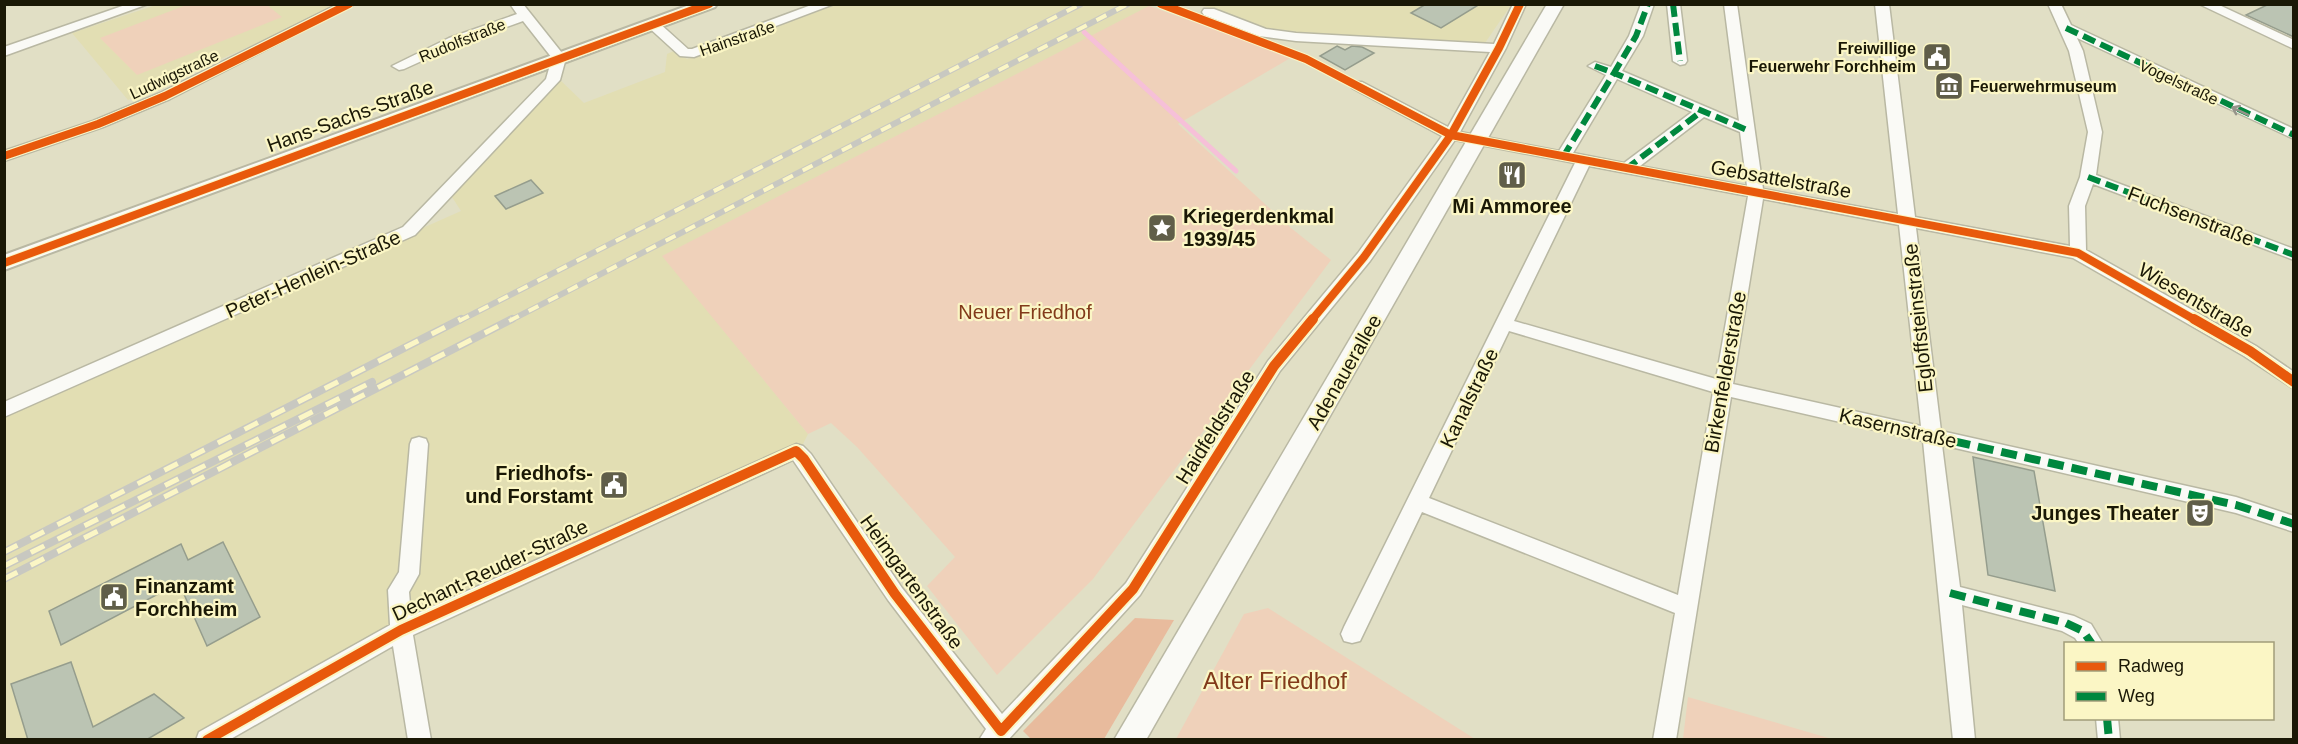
<svg xmlns="http://www.w3.org/2000/svg" width="2298" height="744" font-family="Helvetica,sans-serif">
<style>
.built{fill:#e2deb3}
.green{fill:#efd1ba}
.forest{fill:#e8bb9d}
.lines{fill:none;stroke-linecap:round;stroke-linejoin:round}
.stream{stroke:#f6c0d8;stroke-width:5}
.building{fill:#bbc4b3;stroke:#959d8d;stroke-width:1.5}
.minor-casing{stroke:#b9b8a3;stroke-width:3}
.tertiary-casing{stroke:#b9b8a3;stroke-width:4}
.secondary-casing{stroke:#b9b8a3;stroke-width:3}
.minor{fill:#fafaf6;fill-rule:evenodd}
.tertiary{fill:#fafaf6;fill-rule:evenodd}
.secondary{fill:#fafaf6;fill-rule:evenodd}
.rail-far1-casing{stroke:#c8c8c1;stroke-width:6}
.rail-casing{stroke:#c8c8c1;stroke-width:8}
.rail-far1{stroke:#fbf6c5;stroke-width:4;stroke-dasharray:11;stroke-linecap:butt}
.rail{stroke:#fbf6c5;stroke-width:5;stroke-dasharray:15;stroke-linecap:butt}
.quiet-far1{stroke:#00873e;stroke-width:6;stroke-dasharray:13 6;stroke-linecap:butt}
.quiet{stroke:#00873e;stroke-width:8;stroke-dasharray:16 8;stroke-linecap:butt}
.cycleway-far1-casing{stroke:#fbf6c5;stroke-width:10}
.cycleway-casing{stroke:#fbf6c5;stroke-width:14}
.cycleway-far1{stroke:#e8590c;stroke-width:8}
.cycleway{stroke:#e8590c;stroke-width:10}
.oneway{stroke:#95948a}
.labels{text-anchor:middle;stroke-width:4.5;stroke-linejoin:round;paint-order:stroke}
.far-street-label{font-size:16px;fill:#1a1806;stroke:#fbf6c5}
.far-poi-label{font-size:16px;font-weight:bold;fill:#1a1806;stroke:#fbf6c5;text-anchor:end}
.street-label{font-size:20px;fill:#1a1806;stroke:#fbf6c5}
.poi-label{font-size:20px;font-weight:bold;fill:#1a1806;stroke:#fbf6c5;text-anchor:start}
.park-label{font-size:20px;fill:#823a1a;stroke:#fbf6c5}
.near-park-label{font-size:24px;fill:#823a1a;stroke:#fbf6c5}
</style>
<rect width="100%" height="100%" fill="#e1dfc5"/>
<path class="built" d="M 156,5 L 335,5 L 264,40 L 128,100 L 72,33 Z
M 836,5 L 1152,5 L 663,256 L 808,434 L 797,456 L 404,638 L 221,739 L 5,739 L 4,414 L 461,211 L 452,197 L 558,78 L 584,103 L 665,72 L 667,54 L 676,50 L 687,59 Z
M 1201,5 L 1511,5 L 1485,43 L 1274,32 Z"/>
<path class="green" d="M 189,4 L 267,5 L 282,17 L 137,75 L 100,38 Z
M 1149,6 L 1292,57 L 1178,124 L 1291,228 L 1331,260 L 1093,579 L 997,675 L 927,586 L 955,557 L 857,447 L 831,423 L 808,434 L 662,256 Z
M 1268,608 L 1475,739 L 1176,739 L 1244,614 Z
M 1688,697 L 1832,739 L 1683,739 Z"/>
<path class="forest" d="M 1135,618 L 1174,620 L 1104,739 L 1031,739 L 1023,731 Z"/>
<g class="lines">
<path class="stream" d="M 1084,32 L 1236,171"/>
</g>
<path class="building" d="M 1426,4 L 1480,4 L 1441,28 L 1411,13 Z
M 2269,4 L 2294,4 L 2294,37 L 2246,15 Z
M 1337,46 L 1345,50 L 1352,46 L 1362,47 L 1374,53 L 1345,70 L 1320,56 Z
M 531,180 L 543,193 L 506,209 L 495,196 Z
M 1973,457 L 2034,471 L 2055,591 L 1988,575 Z
M 223,542 L 260,617 L 207,646 L 179,583 L 61,645 L 49,611 L 181,544 L 188,560 Z
M 71,662 L 93,727 L 154,694 L 184,718 L 146,740 L 28,740 L 11,684 Z"/>
<g class="lines">
<g class="minor-casing">
<path id="minor" d="M 128,4 L 148,4 L 4,56 L 4,47 Z
M 338,4 L 355,4 L 170,99 L 103,127 L 4,161 L 4,151 L 93,121 L 160,93 Z
M 510,4 L 523,4 L 566,58 L 560,80 L 415,235 L 4,417 L 4,402 L 403,227 L 546,79 L 552,58 L 523,21 L 459,44 L 404,69 L 399,70 L 392,66 L 449,38 L 517,14 Z
M 814,4 L 834,4 L 694,57 L 680,56 L 646,25 L 648,22 L 658,22 L 688,49 L 692,49 Z
M 1513,4 L 1526,4 L 1506,48 L 1460,132 L 1559,151 L 1606,75 L 1588,66 L 1595,62 L 1611,67 L 1629,36 L 1641,4 L 1654,4 L 1643,36 L 1622,71 L 1739,121 L 1724,4 L 1737,4 L 1763,189 L 1898,214 L 1875,4 L 1889,4 L 1915,217 L 2070,246 L 2069,206 L 2080,177 L 2088,132 L 2069,51 L 2048,4 L 2061,4 L 2071,25 L 2294,129 L 2294,139 L 2077,38 L 2083,51 L 2102,132 L 2096,175 L 2294,249 L 2294,260 L 2093,184 L 2085,206 L 2086,250 L 2256,346 L 2294,372 L 2294,389 L 2244,356 L 2073,258 L 1916,228 L 1941,431 L 2236,497 L 2294,516 L 2294,532 L 2236,513 L 1942,445 L 1960,587 L 2074,616 L 2091,624 L 2103,644 L 2079,644 L 2075,638 L 2062,631 L 1962,605 L 1975,740 L 1953,740 L 1923,441 L 1731,397 L 1676,740 L 1653,740 L 1675,613 L 1422,512 L 1360,641 L 1352,643 L 1344,641 L 1341,634 L 1344,627 L 1575,163 L 1455,140 L 1370,261 L 1280,371 L 1140,595 L 1008,740 L 979,740 L 986,729 L 888,600 L 793,460 L 413,635 L 431,740 L 408,740 L 393,646 L 229,740 L 196,740 L 199,732 L 390,625 L 388,590 L 399,572 L 410,444 L 412,439 L 419,437 L 426,439 L 428,444 L 419,574 L 409,592 L 411,616 L 796,444 L 803,446 L 811,454 L 902,588 L 1002,714 L 1126,583 L 1268,361 L 1358,253 L 1442,136 L 1352,88 L 1350,85 L 1352,82 L 1362,82 L 1448,127 L 1490,52 L 1296,41 L 1259,36 L 1204,15 L 1202,12 L 1204,9 L 1214,9 L 1266,29 L 1296,33 L 1494,44 ZM 1617,79 L 1692,112 L 1624,163 L 1573,153 ZM 1704,117 L 1740,132 L 1747,186 L 1640,166 ZM 1589,166 L 1748,196 L 1716,379 L 1514,321 ZM 1763,199 L 1899,225 L 1921,426 L 1733,384 ZM 1509,331 L 1713,392 L 1678,595 L 1429,498 Z
M 1667,4 L 1680,4 L 1687,61 L 1685,64 L 1680,65 L 1673,61 Z
M 2199,4 L 2217,4 L 2294,40 L 2294,49 Z
M 2096,718 L 2118,718 L 2120,740 L 2098,740 Z"/>
</g>
<g class="tertiary-casing">
<path id="tertiary" d="M 692,4 L 717,4 L 715,7 L 4,270 L 4,255 Z"/>
</g>
<g class="secondary-casing">
<path id="secondary" d="M 1547,4 L 1564,4 L 1146,740 L 1114,740 Z"/>
</g>
<use href="#minor" class="minor"/>
<use href="#tertiary" class="tertiary"/>
<use href="#secondary" class="secondary"/>
<g class="rail-far1-casing">
<path id="rail-far1" d="M 459,321 L 1081,4
M 509,321 L 1128,4"/>
</g>
<g class="rail-casing">
<path id="rail" d="M 4,552 L 461,319
M 4,566 L 372,382
M 4,579 L 512,319"/>
</g>
<use href="#rail-far1" class="rail-far1"/>
<use href="#rail" class="rail"/>
<path class="quiet-far1" d="M 1673,4 L 1680,61
M 2066,28 L 2294,135
M 1595,66 L 1614,73 L 1636,36 L 1648,4
M 1563,157 L 1614,73 L 1747,130
M 1626,169 L 1702,111
M 2088,177 L 2294,255"/>
<path class="quiet" d="M 1931,436 L 2236,505 L 2294,524
M 1950,593 L 2066,623 L 2083,631 L 2092,644
M 2107,718 L 2109,740"/>
<g class="cycleway-far1-casing">
<path id="cycleway-far1" d="M 1161,4 L 1306,59 L 1451,135 L 2078,253 L 2197,321
M 4,156 L 98,124 L 165,96 L 349,4
M 4,263 L 709,4
M 1311,321 L 1364,257 L 1451,135 L 1499,48 L 1520,4"/>
</g>
<g class="cycleway-casing">
<path id="cycleway" d="M 2194,319 L 2250,351 L 2294,382
M 207,740 L 401,630 L 796,451 L 804,459 L 895,594 L 1001,731 L 1133,589 L 1274,366 L 1313,319"/>
</g>
<use href="#cycleway-far1" class="cycleway-far1"/>
<use href="#cycleway" class="cycleway"/>
</g>
<defs><path id="oneway-shaft" d="M-6 0H5M1.5-3L5.5 0L1.5 3" fill="none" stroke-width="1.6" stroke-linecap="round" stroke-linejoin="round" transform="scale(1.5)"/></defs>
<use class="oneway" href="#oneway-shaft" transform="translate(2240 111) rotate(-155)"/>
<defs>
<g id="civic-square" transform="scale(1.5)"><rect x="-9" y="-9" width="18" height="18" rx="4" fill="#605e49" stroke="#fbf6c5"/><path d="M-.6-6.5H3V-4.5H.6V-3L4-1V1h2V6H-6V1h2V-1L-.6-3ZM-1.2 2.5V6h2.4V2.5Z" fill="#fff"/></g>
<g id="museum-square" transform="scale(1.5)"><rect x="-9" y="-9" width="18" height="18" rx="4" fill="#605e49" stroke="#fbf6c5"/><path d="M0-6L6-3V-2H-6V-3ZM-5-1h2V3h-2ZM-1-1h2V3h-2ZM3-1h2V3H3ZM-6 4H6V6H-6Z" fill="#fff"/></g>
<g id="restaurant-square" transform="scale(1.5)"><rect x="-9" y="-9" width="18" height="18" rx="4" fill="#605e49" stroke="#fbf6c5"/><path d="M-5-6h1v4h1v-4h1v4h1v-4h1v5L-1.5 .5V6h-2V.5L-5-1ZM5-6V6H3V1.5H1.5Q1.5-4 5-6Z" fill="#fff"/></g>
<g id="sight-square" transform="scale(1.5)"><rect x="-9" y="-9" width="18" height="18" rx="4" fill="#605e49" stroke="#fbf6c5"/><path d="M0-6L1.8-2.2L6-1.7L2.9 1.2L3.7 5.4L0 3.3L-3.7 5.4L-2.9 1.2L-6-1.7L-1.8-2.2Z" fill="#fff"/></g>
<g id="theatre-square" transform="scale(1.5)"><rect x="-9" y="-9" width="18" height="18" rx="4" fill="#605e49" stroke="#fbf6c5"/><path d="M-5-5.5Q0-4 5-5.5V0Q5 5 0 6Q-5 5-5 0ZM-3.3-2.5H-1v1.5H-3.3ZM1-2.5H3.3v1.5H1ZM-2.8 1Q0 5.5 2.8 1Z" fill="#fff"/></g>
</defs>
<g fill-rule="evenodd">
<use href="#civic-square" x="1937" y="57"/>
<use href="#museum-square" x="1949" y="86"/>
<use href="#restaurant-square" x="1512" y="175"/>
<use href="#sight-square" x="1162" y="228"/>
<use href="#civic-square" x="614" y="485"/>
<use href="#theatre-square" x="2200" y="513"/>
<use href="#civic-square" x="114" y="597"/>
</g>
<g class="labels">
<g class="far-street-label">
<text transform="translate(737 38) rotate(-19)" y="6">Hainstraße</text>
<text transform="translate(462 40) rotate(-22)" y="6">Rudolfstraße</text>
<text transform="translate(174 74) rotate(-25)" y="6">Ludwigstraße</text>
<text transform="translate(2179 82) rotate(25)" y="6">Vogelstraße</text>
</g>
<g class="far-poi-label">
<text x="1916" y="54">Freiwillige<tspan x="1916" dy="18">Feuerwehr Forchheim</tspan></text>
<text x="1970" y="92" text-anchor="start">Feuerwehrmuseum</text>
</g>
<g class="street-label">
<text transform="translate(350 116) rotate(-20)" y="7">Hans-Sachs-Straße</text>
<text transform="translate(1781 179) rotate(10)" y="7">Gebsattelstraße</text>
<text transform="translate(2191 216) rotate(21)" y="7">Fuchsenstraße</text>
<text transform="translate(313 274) rotate(-24)" y="7">Peter-Henlein-Straße</text>
<text transform="translate(2196 300) rotate(30)" y="7">Wiesentstraße</text>
<text transform="translate(1918 318) rotate(-96)" y="7">Egloffsteinstraße</text>
<text transform="translate(1344 372) rotate(-60)" y="7">Adenauerallee</text>
<text transform="translate(1725 372) rotate(-80)" y="7">Birkenfelderstraße</text>
<text transform="translate(1469 398) rotate(-64)" y="7">Kanalstraße</text>
<text transform="translate(1215 427) rotate(-58)" y="7">Haidfeldstraße</text>
<text transform="translate(1898 428) rotate(13)" y="7">Kasernstraße</text>
<text transform="translate(490 570) rotate(-25)" y="7">Dechant-Reuder-Straße</text>
<text transform="translate(912 582) rotate(54)" y="7">Heimgartenstraße</text>
</g>
<g class="poi-label">
<text x="1512" y="213" text-anchor="middle">Mi Ammoree</text>
<text x="1183" y="223">Kriegerdenkmal<tspan x="1183" dy="23">1939/45</tspan></text>
<text x="593" y="480" text-anchor="end">Friedhofs-<tspan x="593" dy="23">und Forstamt</tspan></text>
<text x="2179" y="520" text-anchor="end">Junges Theater</text>
<text x="135" y="593">Finanzamt<tspan x="135" dy="23">Forchheim</tspan></text>
</g>
<g class="park-label">
<text x="1025" y="319">Neuer Friedhof</text>
</g>
<g class="near-park-label">
<text x="1275" y="689">Alter Friedhof</text>
</g>
</g>
<rect width="2298" height="744" fill="none" stroke="#1a1806" stroke-width="12"/>
<rect x="2064" y="642" width="210" height="78" fill="#fbf6c5" stroke="#a19d79" stroke-width="1.5"/>
<rect x="2076" y="662" width="30" height="9" fill="#e8590c" stroke="#a19d79" stroke-width="1.5"/>
<text x="2118" y="672" font-size="18" fill="#1a1806">Radweg</text>
<rect x="2076" y="692" width="30" height="9" fill="#00873e" stroke="#a19d79" stroke-width="1.5"/>
<text x="2118" y="702" font-size="18" fill="#1a1806">Weg</text>
</svg>
